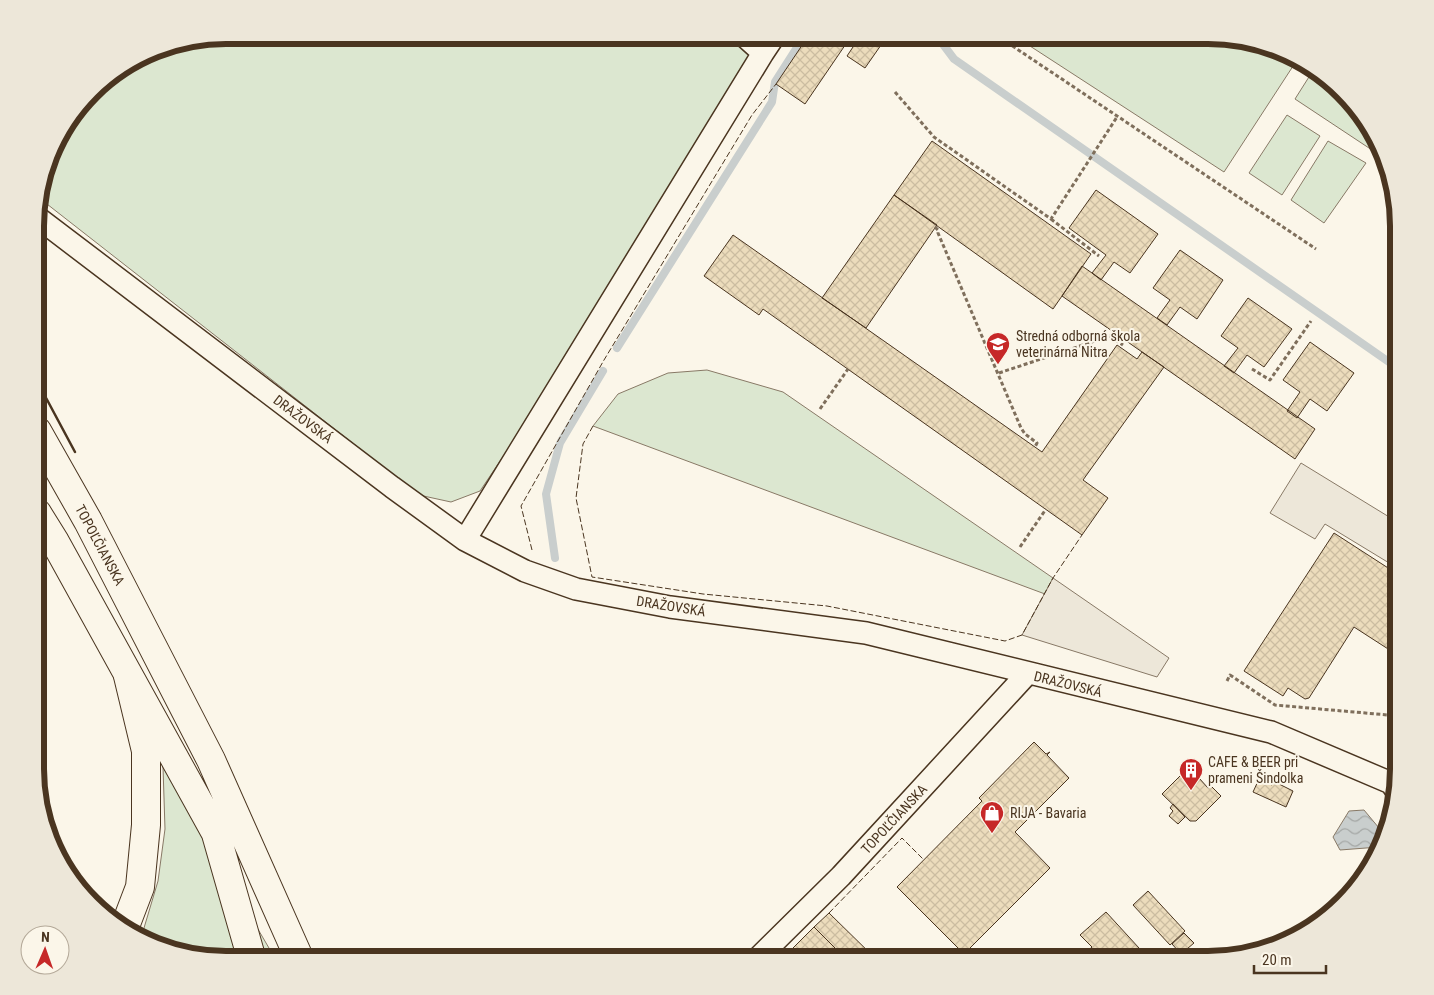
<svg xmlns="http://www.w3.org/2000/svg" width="1434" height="995" font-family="'Roboto Condensed',sans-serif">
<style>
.grass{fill:#dce7d0;stroke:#887966}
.parking{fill:#ede7d9;stroke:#887966}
.water{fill:url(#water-waves);stroke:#887966}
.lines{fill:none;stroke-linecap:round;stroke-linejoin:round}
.stream{stroke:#c9cecd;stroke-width:8}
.building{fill:url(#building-cross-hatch);stroke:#4a3520}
.street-casing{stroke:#4a3520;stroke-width:24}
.primary-casing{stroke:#4a3520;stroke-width:30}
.highway-casing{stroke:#4a3520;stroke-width:30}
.path{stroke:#7f6f5c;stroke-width:3;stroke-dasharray:4 2.5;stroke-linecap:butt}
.street{stroke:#fbf6e9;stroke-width:21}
.primary{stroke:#fbf6e9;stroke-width:28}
.highway{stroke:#fbf6e9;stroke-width:28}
.fence{stroke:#4a3520;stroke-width:1;stroke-dasharray:6 2.5;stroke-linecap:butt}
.wall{stroke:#4a3520;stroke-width:2.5}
.labels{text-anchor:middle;stroke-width:4;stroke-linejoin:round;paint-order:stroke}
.poi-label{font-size:14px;fill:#4a3520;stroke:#fbf6e9;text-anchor:start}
.street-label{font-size:14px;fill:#4a3520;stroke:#fbf6e9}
.rim{fill:none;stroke:#4a3520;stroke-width:6}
</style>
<defs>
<pattern id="water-waves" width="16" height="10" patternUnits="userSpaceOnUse" patternTransform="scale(1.25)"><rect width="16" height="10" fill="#c9cecd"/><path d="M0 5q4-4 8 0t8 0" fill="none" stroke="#a5a8a6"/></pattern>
<pattern id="building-cross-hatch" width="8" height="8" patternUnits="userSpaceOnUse" patternTransform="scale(1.25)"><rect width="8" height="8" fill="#ecdcbc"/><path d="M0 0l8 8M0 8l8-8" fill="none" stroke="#ccbda1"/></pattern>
</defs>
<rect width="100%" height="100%" fill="#fbf6e9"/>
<path class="grass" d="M 225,35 L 786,35 L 480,491 L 451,502 L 419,495 L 38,197 L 55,141 L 100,82 L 153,49 Z
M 1013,35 L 1221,35 L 1270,45 L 1297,60 L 1224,172 Z
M 1314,69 L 1324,74 L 1379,141 L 1380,145 L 1375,152 L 1295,99 Z
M 1287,115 L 1320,136 L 1282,195 L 1249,173 Z
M 1328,141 L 1366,163 L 1324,223 L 1291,200 Z
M 707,370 L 783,392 L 1053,578 L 1045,594 L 593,426 L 618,394 L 668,373 Z
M 163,767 L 276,960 C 226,960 186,962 141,938 L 158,881 L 165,829 Z"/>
<path class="parking" d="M 1301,463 L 1399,523 L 1399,569 L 1325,524 L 1315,539 L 1270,513 Z
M 1053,578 L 1169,658 L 1157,677 L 1022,635 Z"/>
<path class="water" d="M 1364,810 L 1384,834 L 1379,847 L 1340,850 L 1333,837 L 1349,811 Z"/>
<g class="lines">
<path class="stream" d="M 936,35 L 954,59 L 1399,369
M 617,348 L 772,102 L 775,82 L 805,35
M 555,558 L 546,494 L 560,443 L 603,371"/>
</g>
<path class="building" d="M 809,35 L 852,35 L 805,104 L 776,84 Z
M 861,35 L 888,35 L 865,68 L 847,56 Z
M 932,141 L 1091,254 L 1053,309 L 894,195 Z
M 1096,190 L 1158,234 L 1130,273 L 1114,262 L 1101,280 L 1092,273 L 1106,255 L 1069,228 Z
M 894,195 L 937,225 L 866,328 L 822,298 Z
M 733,235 L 1042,452 L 1117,345 L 1137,359 L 1142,352 L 1164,367 L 1083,480 L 1108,498 L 1082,535 L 763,309 L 759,315 L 704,276 Z
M 1180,250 L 1223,280 L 1197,319 L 1180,307 L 1167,325 L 1157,318 L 1170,300 L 1153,288 Z
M 1082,266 L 1315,429 L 1295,459 L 1062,296 Z
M 1248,298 L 1292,329 L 1264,367 L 1247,355 L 1234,373 L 1224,366 L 1238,348 L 1221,336 Z
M 1310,342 L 1354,373 L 1327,411 L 1310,399 L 1297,418 L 1287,411 L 1300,392 L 1283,380 Z
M 1334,533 L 1399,575 L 1399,656 L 1354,627 L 1309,698 L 1305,699 L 1288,688 L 1283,696 L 1244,671 Z
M 1034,742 L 1046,754 L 1050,752 L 1047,755 L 1069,778 L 1015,832 L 1050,868 L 964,954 L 897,887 L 982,801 L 979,798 Z
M 1190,766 L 1201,777 L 1199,778 L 1208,788 L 1210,785 L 1221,796 L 1196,821 L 1190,821 L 1162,794 Z
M 1259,779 L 1272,785 L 1273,781 L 1293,791 L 1286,807 L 1253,792 Z
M 1173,804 L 1185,817 L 1178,824 L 1169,816 L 1173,811 L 1170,808 Z
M 1148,891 L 1185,931 L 1170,945 L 1133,905 Z
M 1106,912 L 1150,960 L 1084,960 L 1081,957 L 1092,947 L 1080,935 Z
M 829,913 L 877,960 L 847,960 L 814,927 Z
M 814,927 L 847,960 L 781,960 Z
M 1184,933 L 1194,943 L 1181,954 L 1172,944 Z"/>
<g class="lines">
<g class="street-casing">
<path id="street" d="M 763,53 L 775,35
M 37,217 L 392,487 L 465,540 L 525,571 L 576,589 L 670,607 L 866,633 L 1271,732 L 1391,783 L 1397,792
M 465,540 L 763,53 L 743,35
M 756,960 L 841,876 L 1027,674"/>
</g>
<g class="primary-casing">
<path id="primary" d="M 37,431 L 88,521 L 211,760 L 300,960
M 37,513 L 55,542 L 218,837
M 212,820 L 252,960"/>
</g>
<g class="highway-casing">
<path id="highway" d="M 124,929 L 140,887 L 146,825 L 146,751 L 128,676"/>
</g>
<path class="path" d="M 996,35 L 1316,249
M 895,92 L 934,137 L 1051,219 L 1117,117
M 1051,219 L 1099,256
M 935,227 L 938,230 L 938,233 L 1021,428 L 1025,434 L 1037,443 L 1035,447
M 1252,369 L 1270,380 L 1311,321
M 999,373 L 1110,336 L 1123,345
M 820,409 L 848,369
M 1020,547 L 1046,509
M 1227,681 L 1230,675 L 1275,705 L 1399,716"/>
<use href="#street" class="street"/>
<use href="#primary" class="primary"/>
<use href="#highway" class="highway"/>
<path class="fence" d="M 593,426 L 583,444 L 576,498 L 592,577 L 703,594 L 827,606 L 1005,641 L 1022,635 L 1053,578 L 1082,535
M 532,550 L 521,506 L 604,360 L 752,115 L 776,84
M 829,913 L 902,838 L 924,860"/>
<path class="wall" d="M 37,381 L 75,452"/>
</g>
<defs>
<g id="school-pin" transform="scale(1.25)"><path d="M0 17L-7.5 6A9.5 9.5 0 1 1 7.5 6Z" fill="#c62828" stroke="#fbf6e9"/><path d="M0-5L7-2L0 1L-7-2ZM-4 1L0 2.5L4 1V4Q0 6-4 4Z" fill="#fff"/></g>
<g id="building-pin" transform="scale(1.25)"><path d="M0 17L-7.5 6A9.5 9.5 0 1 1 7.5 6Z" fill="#c62828" stroke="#fbf6e9"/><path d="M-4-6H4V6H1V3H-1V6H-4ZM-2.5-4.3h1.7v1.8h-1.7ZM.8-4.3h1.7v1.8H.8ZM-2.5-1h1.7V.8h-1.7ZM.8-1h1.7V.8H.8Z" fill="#fff"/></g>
<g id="shop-pin" transform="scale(1.25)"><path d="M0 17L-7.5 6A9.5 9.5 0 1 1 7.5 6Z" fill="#c62828" stroke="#fbf6e9"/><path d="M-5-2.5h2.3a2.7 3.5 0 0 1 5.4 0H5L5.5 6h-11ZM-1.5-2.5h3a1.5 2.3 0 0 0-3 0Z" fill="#fff"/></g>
</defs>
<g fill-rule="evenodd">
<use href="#school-pin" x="998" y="344"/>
<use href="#building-pin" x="1191" y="770"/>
<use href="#shop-pin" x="992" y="813"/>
</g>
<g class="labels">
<g class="poi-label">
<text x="1016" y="341">Stredná odborná škola<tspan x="1016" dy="16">veterinárna Nitra</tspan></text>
<text x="1208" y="767">CAFE &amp; BEER pri<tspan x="1208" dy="16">prameni Šindolka</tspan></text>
<text x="1010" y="818">RIJA - Bavaria</text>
</g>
<g class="street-label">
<text transform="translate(303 419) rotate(37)" y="5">DRAŽOVSKÁ</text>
<text transform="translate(100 545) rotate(62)" y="5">TOPOĽČIANSKA</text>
<text transform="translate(671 606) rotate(9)" y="5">DRAŽOVSKÁ</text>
<text transform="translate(1068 684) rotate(14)" y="5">DRAŽOVSKÁ</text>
<text transform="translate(894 819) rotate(-47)" y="5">TOPOĽČIANSKA</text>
</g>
</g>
<path d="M0 0H1434V995H0ZM226 44H1208A182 182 0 0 1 1390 226V769A182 182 0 0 1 1208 951H226A182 182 0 0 1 44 769V226A182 182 0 0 1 226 44Z" fill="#ede7d9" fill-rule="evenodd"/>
<path class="rim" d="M226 44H1208A182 182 0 0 1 1390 226V769A182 182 0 0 1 1208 951H226A182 182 0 0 1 44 769V226A182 182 0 0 1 226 44Z"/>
<g transform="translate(45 950) rotate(2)"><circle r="24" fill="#fbf6e9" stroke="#b4a999"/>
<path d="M0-4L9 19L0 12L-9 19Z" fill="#c62828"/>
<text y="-8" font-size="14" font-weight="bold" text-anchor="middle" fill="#4a3520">N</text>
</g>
<path d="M1254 965v8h72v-8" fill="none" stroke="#4a3520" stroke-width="2.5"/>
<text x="1262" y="965" font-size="15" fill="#4a3520" stroke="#fbf6e9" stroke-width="4" paint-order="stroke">20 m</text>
</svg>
